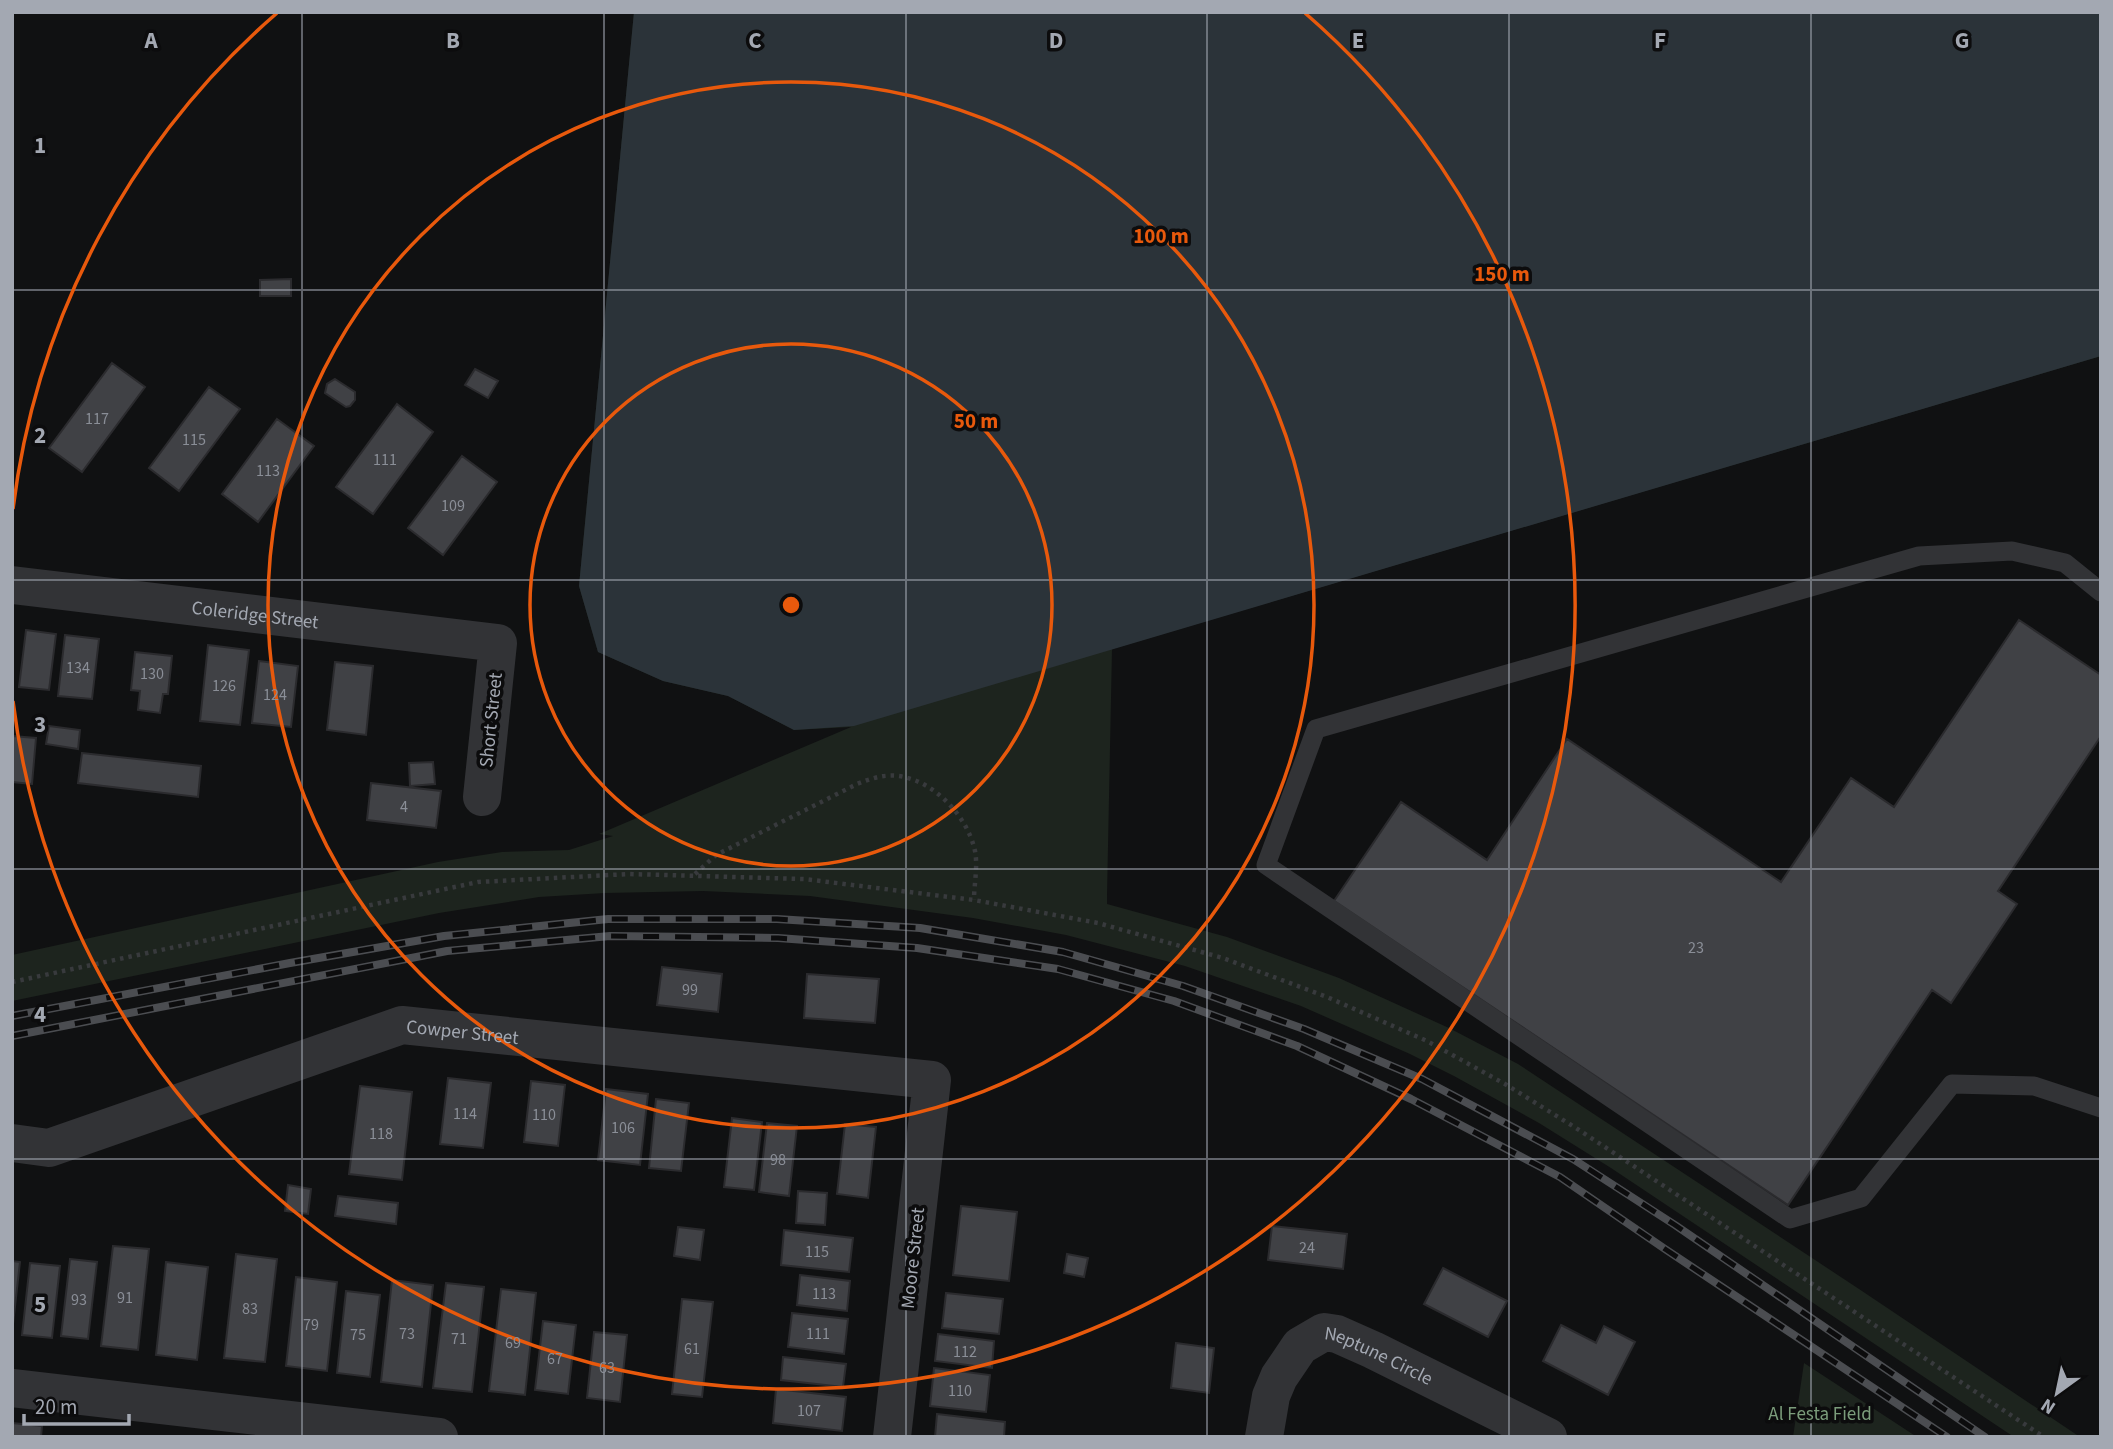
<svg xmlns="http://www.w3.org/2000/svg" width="2113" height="1449" font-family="'Source Sans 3',sans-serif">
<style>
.green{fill:#1d241e}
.water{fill:#2b3339}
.building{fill:#404145;stroke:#2b2b2e;stroke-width:2}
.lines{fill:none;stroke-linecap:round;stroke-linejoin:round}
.path{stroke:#383a3d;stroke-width:4.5;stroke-dasharray:3.5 5;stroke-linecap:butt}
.service{stroke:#323336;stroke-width:19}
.minor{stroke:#323336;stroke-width:38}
.rail-casing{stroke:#4b4d51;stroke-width:8}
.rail{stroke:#0c0c0d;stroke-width:5;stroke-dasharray:16;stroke-linecap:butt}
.grid{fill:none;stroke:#a3a8b2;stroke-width:2;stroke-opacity:0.55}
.ring{fill:none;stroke:#e8590c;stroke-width:3.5}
.labels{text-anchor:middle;stroke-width:7;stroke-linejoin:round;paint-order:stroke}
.number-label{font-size:16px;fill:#8a8e97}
.street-label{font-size:19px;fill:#a3a8b2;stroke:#0c0c0d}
.park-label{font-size:19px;fill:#7b9c7b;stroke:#0c0c0d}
.grid-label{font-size:23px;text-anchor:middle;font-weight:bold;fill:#a3a8b2;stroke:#0c0c0d;stroke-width:7;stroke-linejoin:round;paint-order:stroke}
.centre{fill:#e8590c;stroke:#0c0c0d;stroke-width:3.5}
.ring-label{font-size:21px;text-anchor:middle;font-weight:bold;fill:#e8590c;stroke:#0c0c0d;stroke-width:7;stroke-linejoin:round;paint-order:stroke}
</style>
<rect width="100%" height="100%" fill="#101112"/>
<path class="green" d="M 634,12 L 2101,12 L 2101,356 L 1112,649 L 1107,896 L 1107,904 L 1227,937 L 1339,978 L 1449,1028 L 1518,1064 L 1859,1289 L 2080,1437 L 2014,1437 L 1611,1168 L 1539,1123 L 1454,1076 L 1410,1054 L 1301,1006 L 1185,966 L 1066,935 L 973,918 L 810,896 L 703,891 L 605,893 L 539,897 L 439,913 L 12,1001 L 12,955 L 438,862 L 502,852 L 569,850 L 613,836 L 599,834 L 851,727 L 794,730 L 728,696 L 663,681 L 598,652 L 579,586 Z
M 1804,1363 L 1917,1437 L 1793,1437 Z"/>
<path class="water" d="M 634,12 L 2101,12 L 2101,356 L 854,726 L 794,730 L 728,696 L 663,681 L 598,652 L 579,586 Z"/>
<path class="building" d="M 291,279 L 291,296 L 260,296 L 260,280 Z
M 112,363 L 145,387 L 82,472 L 49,448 Z
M 475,369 L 498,381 L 488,398 L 465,385 Z
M 335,379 L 355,392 L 355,400 L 350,406 L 346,407 L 325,393 L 327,384 Z
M 209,387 L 240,409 L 179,491 L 149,468 Z
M 397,404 L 433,432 L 373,514 L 336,487 Z
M 277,419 L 314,446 L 258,522 L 222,494 Z
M 462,456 L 497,482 L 443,555 L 408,528 Z
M 2019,620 L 2101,675 L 2101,736 L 1998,891 L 2017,904 L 1951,1003 L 1932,990 L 1788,1205 L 1334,901 L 1401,802 L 1487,860 L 1567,739 L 1781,882 L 1851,778 L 1894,807 Z
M 26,630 L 56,634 L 49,690 L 19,687 Z
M 65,635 L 99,639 L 92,699 L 58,696 Z
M 208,645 L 249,650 L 240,725 L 200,721 Z
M 135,652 L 172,656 L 168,694 L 163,694 L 160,713 L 138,710 L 140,691 L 131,690 Z
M 259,661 L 298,666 L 291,727 L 252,723 Z
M 335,662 L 373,666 L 366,735 L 327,730 Z
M 49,726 L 80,730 L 78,749 L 46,744 Z
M 12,736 L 36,738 L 32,784 L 12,782 Z
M 82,753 L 201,766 L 198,797 L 78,783 Z
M 433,762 L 435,784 L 410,786 L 409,763 Z
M 371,783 L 441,791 L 436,828 L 367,820 Z
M 662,967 L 722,974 L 718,1012 L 657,1005 Z
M 807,974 L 879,979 L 875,1023 L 804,1018 Z
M 448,1078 L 491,1083 L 483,1148 L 440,1144 Z
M 531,1081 L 565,1085 L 558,1146 L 524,1142 Z
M 360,1086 L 412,1092 L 402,1180 L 349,1174 Z
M 606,1089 L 648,1094 L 640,1165 L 598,1160 Z
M 656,1099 L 689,1103 L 681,1171 L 649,1168 Z
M 732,1118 L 762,1122 L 754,1190 L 724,1187 Z
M 767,1123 L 797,1126 L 789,1196 L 759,1192 Z
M 845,1124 L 876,1127 L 868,1198 L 837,1194 Z
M 288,1185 L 311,1189 L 308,1214 L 285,1211 Z
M 798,1191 L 827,1193 L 825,1225 L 796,1223 Z
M 338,1196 L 398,1203 L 396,1224 L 335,1216 Z
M 961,1206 L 1017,1212 L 1009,1281 L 953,1275 Z
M 1272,1226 L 1347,1234 L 1343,1269 L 1268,1260 Z
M 678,1227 L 704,1230 L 700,1260 L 674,1256 Z
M 784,1230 L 853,1238 L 849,1272 L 781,1265 Z
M 113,1246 L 149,1249 L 138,1350 L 101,1346 Z
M 236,1254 L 277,1259 L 265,1362 L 224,1358 Z
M 1067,1254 L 1088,1258 L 1084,1277 L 1064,1273 Z
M 70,1259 L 97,1262 L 88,1339 L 61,1336 Z
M 12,1261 L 20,1262 L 12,1333 Z
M 166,1262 L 208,1267 L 197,1360 L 156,1355 Z
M 30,1263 L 60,1266 L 52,1338 L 22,1335 Z
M 1443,1268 L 1507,1301 L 1488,1337 L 1424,1304 Z
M 800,1275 L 850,1281 L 847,1311 L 797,1305 Z
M 296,1277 L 337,1282 L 327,1371 L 286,1366 Z
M 392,1280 L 433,1285 L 422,1387 L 381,1382 Z
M 446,1283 L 484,1287 L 472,1392 L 433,1388 Z
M 501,1289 L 536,1293 L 525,1395 L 489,1391 Z
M 346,1291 L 380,1295 L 370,1377 L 337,1373 Z
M 946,1293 L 1003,1299 L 999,1334 L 942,1328 Z
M 682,1299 L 713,1302 L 702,1397 L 672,1394 Z
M 792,1313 L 848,1319 L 844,1354 L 788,1347 Z
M 543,1321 L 576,1325 L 568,1394 L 535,1390 Z
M 1561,1325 L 1596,1343 L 1604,1326 L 1635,1342 L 1608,1395 L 1543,1361 Z
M 594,1332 L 627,1335 L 620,1402 L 587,1398 Z
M 938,1334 L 994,1341 L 992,1368 L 935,1361 Z
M 1176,1343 L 1214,1348 L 1209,1393 L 1171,1388 Z
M 783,1357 L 846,1364 L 843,1387 L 781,1380 Z
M 934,1368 L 990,1375 L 986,1412 L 930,1406 Z
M 776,1389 L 846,1397 L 842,1431 L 773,1423 Z
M 937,1414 L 1005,1422 L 1004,1437 L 935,1437 Z
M 12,1423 L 42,1426 L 41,1437 L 12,1437 Z"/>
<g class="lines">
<path class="path" d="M 695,874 L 716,855 L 857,784 C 872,778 887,773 904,777 C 937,784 968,818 975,851 C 978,866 974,885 974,900
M 12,982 L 478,882 L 629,874 L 804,879 L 974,900 L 1098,923 L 1223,958 L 1327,997 L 1427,1041 L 1505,1084 L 1576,1128 L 2044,1437"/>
<path class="service" d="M 2101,592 L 2065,563 L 2012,551 L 1919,556 L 1316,729 L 1266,865 L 1790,1219 L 1861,1198 L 1952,1084 L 2034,1086 L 2101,1108"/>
<g class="minor">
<path id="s1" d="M 12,585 L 498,643 L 482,797"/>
<path id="s2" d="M 12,1143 L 49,1148 L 402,1025 L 932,1080 L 892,1437"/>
<path d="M 12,1388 L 439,1437"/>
<path id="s3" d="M 1264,1437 L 1271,1396 L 1279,1377 L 1300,1346 L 1324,1332 L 1337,1334 L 1373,1350 L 1548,1437"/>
</g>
<g class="rail-casing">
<path id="rail" d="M 12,1016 L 290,963 L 444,936 L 608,919 L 777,919 L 920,928 L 1063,952 L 1183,986 L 1304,1029 L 1422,1079 L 1573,1159 L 1675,1225 L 1985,1437
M 12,1036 L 447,951 L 610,936 L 778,938 L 917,948 L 1058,969 L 1174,1001 L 1297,1046 L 1411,1099 L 1560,1177 L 1665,1249 L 1947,1437"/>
</g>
<use href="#rail" class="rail"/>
</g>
<path class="grid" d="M 302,12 L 302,1437M 604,12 L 604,1437M 906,12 L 906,1437M 1207,12 L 1207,1437M 1509,12 L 1509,1437M 1811,12 L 1811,1437M 12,290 L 2101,290M 12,580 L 2101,580M 12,869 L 2101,869M 12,1159 L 2101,1159"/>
<g class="ring">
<circle cx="791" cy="605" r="261"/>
<circle cx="791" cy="605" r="523"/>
<path d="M13 509A784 784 0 0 1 277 13M1305 13A784 784 0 1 1 13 701"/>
</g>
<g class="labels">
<g class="number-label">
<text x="97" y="424">117</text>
<text x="194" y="445">115</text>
<text x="385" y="465">111</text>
<text x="268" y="476">113</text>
<text x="453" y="511">109</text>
<text x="78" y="673">134</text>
<text x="152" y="679">130</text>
<text x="224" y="691">126</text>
<text x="275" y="700">124</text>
<text x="404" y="812">4</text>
<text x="1696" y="953">23</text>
<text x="690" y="995">99</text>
<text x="465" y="1119">114</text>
<text x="544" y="1120">110</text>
<text x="623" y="1133">106</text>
<text x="381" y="1139">118</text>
<text x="778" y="1165">98</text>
<text x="1307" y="1253">24</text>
<text x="817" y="1257">115</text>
<text x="824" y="1299">113</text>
<text x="125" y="1303">91</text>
<text x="79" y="1305">93</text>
<text x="250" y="1314">83</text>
<text x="311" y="1330">79</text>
<text x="407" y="1339">73</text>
<text x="818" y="1339">111</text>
<text x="358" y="1340">75</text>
<text x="459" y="1344">71</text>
<text x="513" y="1348">69</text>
<text x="692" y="1354">61</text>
<text x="965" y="1357">112</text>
<text x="555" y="1364">67</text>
<text x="607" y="1373">63</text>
<text x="960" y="1396">110</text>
<text x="809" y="1416">107</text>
</g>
<g class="street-label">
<text dy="7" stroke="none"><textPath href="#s1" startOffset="245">Coleridge Street</textPath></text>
<text transform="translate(490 720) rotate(-84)" y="7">Short Street</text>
<text dy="7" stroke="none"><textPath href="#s2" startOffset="472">Cowper Street</textPath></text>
<text transform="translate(912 1258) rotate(-84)" y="7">Moore Street</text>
<text dy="7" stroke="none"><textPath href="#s3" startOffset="187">Neptune Circle</textPath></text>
</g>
<g class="park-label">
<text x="1820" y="1420">Al Festa Field</text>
</g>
</g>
<g class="grid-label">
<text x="151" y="48">A</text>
<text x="453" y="48">B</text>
<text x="755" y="48">C</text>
<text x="1056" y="48">D</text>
<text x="1358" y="48">E</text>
<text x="1660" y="48">F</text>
<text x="1962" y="48">G</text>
<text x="40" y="153">1</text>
<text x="40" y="443">2</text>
<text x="40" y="732">3</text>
<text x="40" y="1022">4</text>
<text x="40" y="1312">5</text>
</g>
<circle cx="791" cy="605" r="10" class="centre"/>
<g class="ring-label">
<text x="1161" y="243">100 m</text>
<text x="1502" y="281">150 m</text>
<text x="976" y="428">50 m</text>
</g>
<rect width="2113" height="1449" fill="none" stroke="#a3a8b2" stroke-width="28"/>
<g transform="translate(2057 1393) rotate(213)" stroke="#0c0c0d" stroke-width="5" paint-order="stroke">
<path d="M0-5L12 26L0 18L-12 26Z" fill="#a3a8b2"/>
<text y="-10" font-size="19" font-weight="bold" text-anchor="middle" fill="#a3a8b2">N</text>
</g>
<path d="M24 1414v10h105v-10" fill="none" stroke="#a3a8b2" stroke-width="3.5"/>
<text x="35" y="1414" font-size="21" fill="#a3a8b2" stroke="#0c0c0d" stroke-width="5" paint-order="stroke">20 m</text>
</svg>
